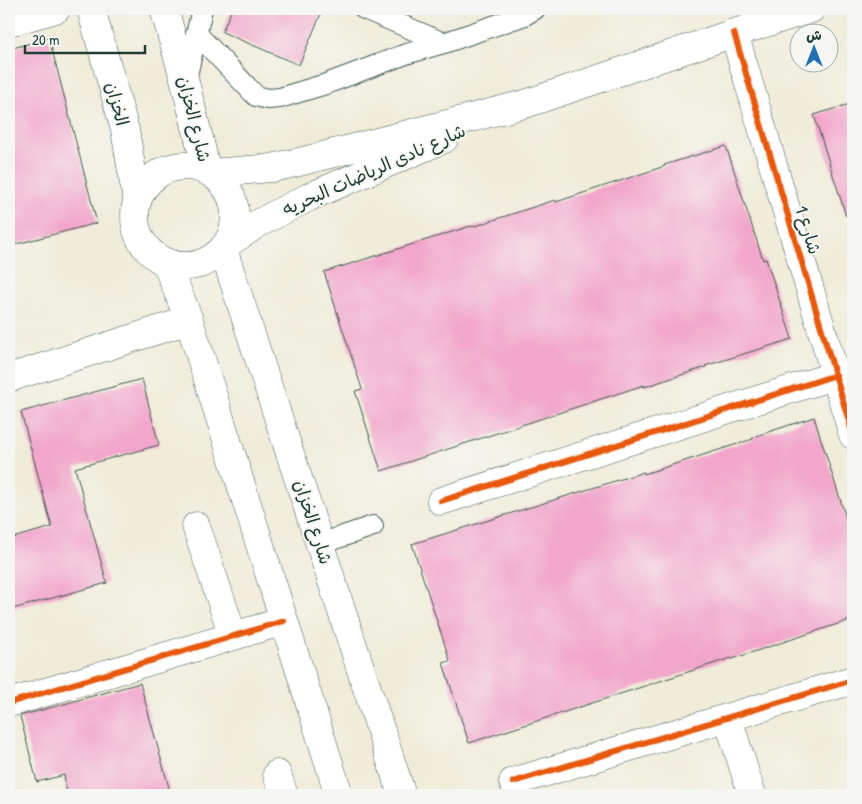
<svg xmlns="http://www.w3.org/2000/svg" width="862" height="804" font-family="'Patrick Hand','Playpen Sans Arabic',sans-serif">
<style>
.building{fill:#f2a6cb}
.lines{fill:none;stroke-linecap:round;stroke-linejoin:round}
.service-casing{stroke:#3e574d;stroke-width:22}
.minor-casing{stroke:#3e574d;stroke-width:29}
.secondary-casing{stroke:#3e574d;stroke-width:29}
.service{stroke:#fff;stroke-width:20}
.minor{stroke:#fff;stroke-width:28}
.secondary{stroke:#fff;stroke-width:28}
.cycleway-casing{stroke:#f6f6f2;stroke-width:9}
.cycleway{stroke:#e8590c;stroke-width:6}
.labels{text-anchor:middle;stroke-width:4;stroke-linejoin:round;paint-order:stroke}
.street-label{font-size:18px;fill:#1f3d34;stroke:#f6f6f2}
</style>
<rect width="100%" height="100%" fill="#f6f6f2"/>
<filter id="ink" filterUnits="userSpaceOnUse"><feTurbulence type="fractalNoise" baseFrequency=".02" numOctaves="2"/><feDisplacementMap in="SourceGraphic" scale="10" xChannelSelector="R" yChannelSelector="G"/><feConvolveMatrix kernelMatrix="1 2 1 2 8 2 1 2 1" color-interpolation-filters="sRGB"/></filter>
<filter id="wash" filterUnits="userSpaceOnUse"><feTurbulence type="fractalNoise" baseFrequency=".0096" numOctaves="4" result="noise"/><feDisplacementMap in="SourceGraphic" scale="20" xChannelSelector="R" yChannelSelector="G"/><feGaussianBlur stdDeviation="1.12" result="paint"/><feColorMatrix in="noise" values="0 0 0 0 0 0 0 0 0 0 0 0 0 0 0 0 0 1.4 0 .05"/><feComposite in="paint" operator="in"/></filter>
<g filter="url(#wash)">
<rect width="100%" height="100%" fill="#f0ecd9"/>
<g id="blocks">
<path class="building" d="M 232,9 L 323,9 L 299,65 L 222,32 Z
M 49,38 L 97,223 L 9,246 L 9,49 Z
M 853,103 L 853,215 L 846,216 L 814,115 Z
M 726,146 L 763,260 L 766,259 L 792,339 L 705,366 L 706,367 L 644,387 L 644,385 L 381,471 L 355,391 L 362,389 L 324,272 L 471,226 L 472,227 L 555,200 L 556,202 L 665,166 L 664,165 Z
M 142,379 L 159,445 L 75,468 L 107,583 L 9,610 L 9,539 L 52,527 L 21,412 Z
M 814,417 L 853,540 L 853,619 L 732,659 L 731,658 L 469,743 L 443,663 L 450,661 L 412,544 L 644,472 L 644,474 L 753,439 L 753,437 Z
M 140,683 L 171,795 L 67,795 L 64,775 L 37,782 L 20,716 Z"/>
</g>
</g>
<g filter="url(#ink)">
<use href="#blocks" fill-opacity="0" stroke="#3e574d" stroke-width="1"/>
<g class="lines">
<g class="service-casing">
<path id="service" d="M 364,9 L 444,43
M 196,33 L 256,96 L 268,99 L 280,98 L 296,93 L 326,84 L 406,54 L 444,43 L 525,15 L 535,9
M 186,80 L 202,9
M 320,544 L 373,526"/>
</g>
<g class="minor-casing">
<path id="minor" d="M 9,22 L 56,9
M 734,33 L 853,435
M 9,378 L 189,320
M 441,501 L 836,375
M 196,526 L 233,636
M 9,703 L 284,621
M 728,718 L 752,795
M 277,774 L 284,795
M 513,782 L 853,680"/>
</g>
<g class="secondary-casing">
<path id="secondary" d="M 91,9 L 125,130 L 137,201
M 164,9 L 185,82 L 207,171
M135 216a50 50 0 1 1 100 0a50 50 0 1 1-100 0Z
M 212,173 L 272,168 L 299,162 L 525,104 L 734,33 L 811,9
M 227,244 L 257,224 L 309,197 L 444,139
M 223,249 L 402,795
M 166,262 L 189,320 L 339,795"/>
</g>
<use href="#service" class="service"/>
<use href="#minor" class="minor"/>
<use href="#secondary" class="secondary"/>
<g class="cycleway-casing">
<path id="cycleway" d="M 734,33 L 853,435
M 441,501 L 836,375
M 9,703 L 284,621
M 513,782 L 853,680"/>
</g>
<use href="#cycleway" class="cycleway"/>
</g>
</g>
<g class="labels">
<g class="street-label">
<text transform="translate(117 104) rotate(75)" y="6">الخزان</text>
<text transform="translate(194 119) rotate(76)" y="6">شارع الخزان</text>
<text transform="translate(374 170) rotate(-24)" y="6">شارع نادى الرياضات البحريه</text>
<text transform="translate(808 230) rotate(73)" y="6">شارع 1</text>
<text transform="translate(313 522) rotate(72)" y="6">شارع الخزان</text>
</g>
</g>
<rect width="862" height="804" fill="none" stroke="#f6f6f2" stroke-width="30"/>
<g transform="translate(814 48)"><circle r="24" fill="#f6f6f2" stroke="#a0aca6"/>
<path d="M0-4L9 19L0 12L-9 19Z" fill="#1f6fb2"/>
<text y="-8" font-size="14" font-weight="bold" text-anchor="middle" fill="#1f3d34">ش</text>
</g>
<path d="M25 45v8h120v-8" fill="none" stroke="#1f3d34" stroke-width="2.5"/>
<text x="32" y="45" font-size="15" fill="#1f3d34" stroke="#f6f6f2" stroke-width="4" paint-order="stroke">20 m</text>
</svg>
